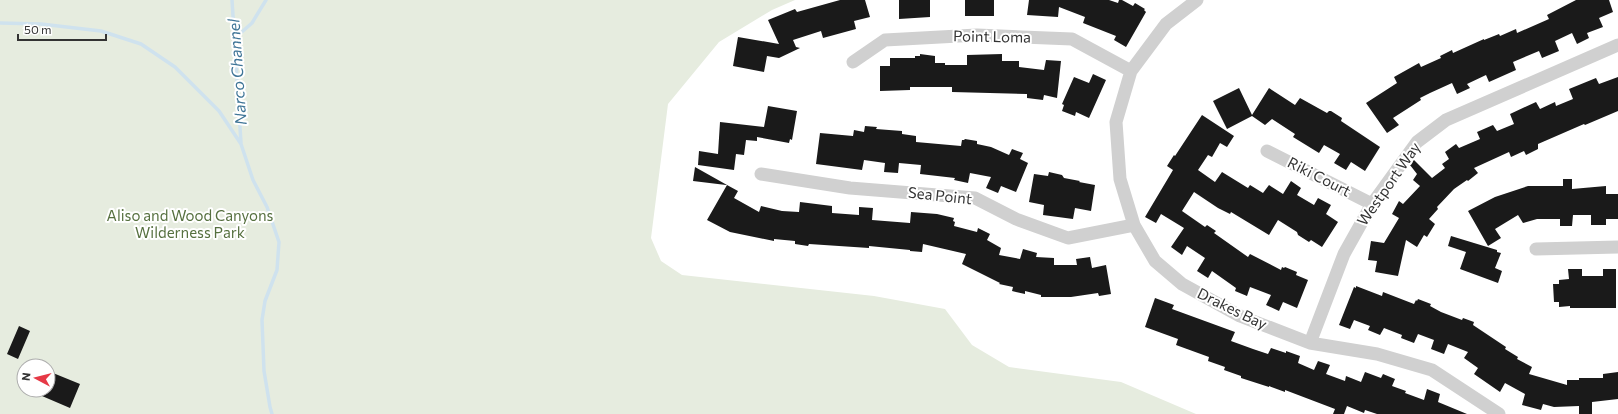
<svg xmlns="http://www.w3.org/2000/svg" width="1618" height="414" font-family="Commissioner,sans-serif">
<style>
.green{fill:#e6ecdf;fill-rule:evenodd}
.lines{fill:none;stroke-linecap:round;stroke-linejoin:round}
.stream{stroke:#cfe2ee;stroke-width:3.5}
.building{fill:#1a1a1a}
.minor{stroke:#d0d0d0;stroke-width:13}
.labels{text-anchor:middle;stroke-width:4;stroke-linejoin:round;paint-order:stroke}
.street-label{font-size:15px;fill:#333;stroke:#fff}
.park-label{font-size:15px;fill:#56703f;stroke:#fff}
.water-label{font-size:16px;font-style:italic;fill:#3f7597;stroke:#fff}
</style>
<rect width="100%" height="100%" fill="#fff"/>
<path class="green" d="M 0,0 L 795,0 L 772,10 L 719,42 L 668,104 L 651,238 L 661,261 L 682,275 L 874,296 L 945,309 L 972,345 L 1009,367 L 1121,382 L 1196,414 L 0,414 ZM 24,366 L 48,366 L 48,390 L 24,390 Z"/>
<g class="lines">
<path class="stream" d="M 232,0 L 241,143
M 0,23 L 41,24 L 101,31 L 141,44 L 175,67 L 219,111 L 241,144 L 253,180 L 267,207 L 279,242 L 277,270 L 265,301 L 262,320 L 264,371 L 270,407 L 272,414
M 235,38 L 252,23 L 266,0"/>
</g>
<path class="building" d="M 840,0 L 865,0 L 870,17 L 854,21 L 856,29 L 823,38 L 821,31 L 793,40 L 796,47 L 800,48 L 779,58 L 767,56 L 764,72 L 733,66 L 738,37 L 779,44 L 768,20 L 795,9 L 797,12 Z
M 899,0 L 930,0 L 930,17 L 899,19 Z
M 965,0 L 994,0 L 994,16 L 965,16 Z
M 1029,0 L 1109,0 L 1118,3 L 1119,0 L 1122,0 L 1133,6 L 1135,3 L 1145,9 L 1144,10 L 1146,12 L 1126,47 L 1114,40 L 1116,36 L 1083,23 L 1085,17 L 1059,7 L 1058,17 L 1027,15 Z
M 1576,0 L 1609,0 L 1613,12 L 1599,18 L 1603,27 L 1587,33 L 1589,38 L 1577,44 L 1572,33 L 1555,41 L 1559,51 L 1542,58 L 1539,51 L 1513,62 L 1516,70 L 1489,82 L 1486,75 L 1467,84 L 1470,88 L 1457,94 L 1452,83 L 1430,93 L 1420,98 L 1421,100 L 1393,118 L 1399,125 L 1387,133 L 1366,103 L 1397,83 L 1394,77 L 1419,63 L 1421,67 L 1441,58 L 1440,56 L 1452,50 L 1453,53 L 1484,39 L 1484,40 L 1499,34 L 1500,36 L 1516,29 L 1517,33 L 1549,19 L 1547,15 Z
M 920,54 L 935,56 L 935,63 L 945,63 L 945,65 L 967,65 L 967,55 L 1002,54 L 1002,61 L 1019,61 L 1019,67 L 1044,70 L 1046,60 L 1061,61 L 1057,98 L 1044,95 L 1043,100 L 1027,98 L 1027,94 L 952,92 L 952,87 L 910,87 L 910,90 L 880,91 L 880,66 L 890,66 L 890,58 L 915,58 L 915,56 L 920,56 Z
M 1093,74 L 1106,80 L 1089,118 L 1076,112 L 1075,116 L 1062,111 L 1064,105 L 1062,104 L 1074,77 L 1089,83 Z
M 1618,77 L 1618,111 L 1585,125 L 1584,124 L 1538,144 L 1538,149 L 1526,155 L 1524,151 L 1511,157 L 1509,152 L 1474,168 L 1478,173 L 1468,181 L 1467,180 L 1454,189 L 1437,207 L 1438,209 L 1429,219 L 1435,224 L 1427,237 L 1424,235 L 1417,247 L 1406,240 L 1398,276 L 1375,272 L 1377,261 L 1368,260 L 1371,241 L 1384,243 L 1399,218 L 1392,214 L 1399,201 L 1403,204 L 1420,186 L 1413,180 L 1417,174 L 1410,165 L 1414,160 L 1432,178 L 1445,168 L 1442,164 L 1449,159 L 1445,152 L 1456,144 L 1459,148 L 1480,139 L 1477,132 L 1493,125 L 1497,131 L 1514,124 L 1510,114 L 1536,102 L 1540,109 L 1555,102 L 1556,106 L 1573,99 L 1569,89 L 1596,78 L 1599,84 Z
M 1239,88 L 1252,115 L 1269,88 L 1295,105 L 1300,98 L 1327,113 L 1329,111 L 1331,111 L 1342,118 L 1341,121 L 1380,147 L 1365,171 L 1351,162 L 1346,170 L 1334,163 L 1340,154 L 1324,145 L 1319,153 L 1293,137 L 1295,134 L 1272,119 L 1265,125 L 1252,116 L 1227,129 L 1213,101 Z
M 768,106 L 797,111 L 792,140 L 790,139 L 789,143 L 757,137 L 757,141 L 746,140 L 744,155 L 736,154 L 734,170 L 698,165 L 699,151 L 718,154 L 720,122 L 764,127 Z
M 1202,115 L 1234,136 L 1227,147 L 1220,143 L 1212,157 L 1208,155 L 1198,170 L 1215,182 L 1222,172 L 1248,188 L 1250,185 L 1263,193 L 1269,185 L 1283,194 L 1291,181 L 1301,188 L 1297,195 L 1314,205 L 1318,198 L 1331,205 L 1326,214 L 1338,222 L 1322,247 L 1311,240 L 1309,242 L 1298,235 L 1297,232 L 1278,220 L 1269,235 L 1231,212 L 1230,214 L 1218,208 L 1194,192 L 1182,211 L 1205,227 L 1207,225 L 1216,231 L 1214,233 L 1248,257 L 1250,254 L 1281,270 L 1282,267 L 1284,268 L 1285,267 L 1297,272 L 1296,275 L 1308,280 L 1297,308 L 1283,302 L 1279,311 L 1266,305 L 1271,295 L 1250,287 L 1247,296 L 1235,291 L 1236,288 L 1212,271 L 1208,278 L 1197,271 L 1205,258 L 1187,246 L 1182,255 L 1171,247 L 1184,228 L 1161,214 L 1156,223 L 1145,217 L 1173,170 L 1167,166 L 1174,155 L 1175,156 Z
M 865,126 L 877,127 L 876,129 L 902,131 L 902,134 L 916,136 L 916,142 L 961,146 L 962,140 L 964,140 L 965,139 L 977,141 L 977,144 L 991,147 L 1009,155 L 1012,149 L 1023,153 L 1020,159 L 1028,163 L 1016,192 L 1001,186 L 998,193 L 986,188 L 991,177 L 970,173 L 968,183 L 954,180 L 955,178 L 920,174 L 921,165 L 899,163 L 898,173 L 884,172 L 885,163 L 864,160 L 862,170 L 816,164 L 820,133 L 853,136 L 854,130 L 864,132 Z
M 695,167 L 727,185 L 726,185 L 693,181 Z
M 1049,172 L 1062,175 L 1064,178 L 1080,181 L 1079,182 L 1095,185 L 1091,211 L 1075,208 L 1073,219 L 1043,215 L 1044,205 L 1029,202 L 1034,174 L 1048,176 Z
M 1563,179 L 1572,179 L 1572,189 L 1606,186 L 1606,194 L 1618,194 L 1618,219 L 1606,219 L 1606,225 L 1591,225 L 1591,215 L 1573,215 L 1572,226 L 1560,226 L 1560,219 L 1537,219 L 1523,223 L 1518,215 L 1495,229 L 1501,238 L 1488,246 L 1468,211 L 1495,197 L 1528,186 L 1563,186 Z
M 727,185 L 738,191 L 734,198 L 759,212 L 761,206 L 782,211 L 799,212 L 800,202 L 832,206 L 832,213 L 859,215 L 859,207 L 873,208 L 872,220 L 910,223 L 911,212 L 937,214 L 954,218 L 953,221 L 955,222 L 954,226 L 977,232 L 978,228 L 990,234 L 987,240 L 1001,248 L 999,255 L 1020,259 L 1023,249 L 1037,253 L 1036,257 L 1054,258 L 1054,265 L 1077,265 L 1076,259 L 1090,257 L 1092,268 L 1106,265 L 1111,294 L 1099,296 L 1098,293 L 1071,297 L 1041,297 L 1041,295 L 1025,291 L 1025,294 L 1012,291 L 1013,287 L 999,284 L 1000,283 L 962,264 L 966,254 L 923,244 L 922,252 L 910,251 L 910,250 L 869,246 L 869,248 L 809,244 L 808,246 L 795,244 L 795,241 L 774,239 L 774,241 L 730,232 L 707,220 Z
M 1451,236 L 1497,250 L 1497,252 L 1501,253 L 1495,268 L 1502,271 L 1498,283 L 1460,269 L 1466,252 L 1448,246 Z
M 1568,269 L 1582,269 L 1582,276 L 1603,276 L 1603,269 L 1616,269 L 1616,308 L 1570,308 L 1570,306 L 1559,307 L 1559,302 L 1554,302 L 1553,284 L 1559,284 L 1559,280 L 1569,279 Z
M 1356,286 L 1382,296 L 1383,292 L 1414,304 L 1416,300 L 1417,301 L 1418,299 L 1431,304 L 1430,306 L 1441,312 L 1462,320 L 1463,318 L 1474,322 L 1473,325 L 1506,347 L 1505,349 L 1518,357 L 1517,359 L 1532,367 L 1529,374 L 1567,385 L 1567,380 L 1579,380 L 1579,378 L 1603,378 L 1603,374 L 1618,372 L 1618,399 L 1592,402 L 1592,414 L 1579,414 L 1579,406 L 1554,407 L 1543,404 L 1541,410 L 1522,405 L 1525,394 L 1505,383 L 1500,392 L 1474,374 L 1478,368 L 1464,358 L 1468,352 L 1448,344 L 1444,354 L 1431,349 L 1434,340 L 1418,334 L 1414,343 L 1401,338 L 1402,335 L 1384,328 L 1380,335 L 1368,330 L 1370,326 L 1354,320 L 1350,329 L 1339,325 L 1354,287 L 1356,288 Z
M 1155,298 L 1174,305 L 1172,309 L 1235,332 L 1231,341 L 1253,349 L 1268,354 L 1271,348 L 1286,353 L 1286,351 L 1300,356 L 1298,363 L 1314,370 L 1318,361 L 1330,365 L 1326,374 L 1345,381 L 1346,376 L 1361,382 L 1365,372 L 1381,378 L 1383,374 L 1395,379 L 1392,386 L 1406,391 L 1405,393 L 1424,400 L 1427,389 L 1440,394 L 1438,402 L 1467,414 L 1377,414 L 1365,410 L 1364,413 L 1347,406 L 1344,414 L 1333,414 L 1335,409 L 1285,390 L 1285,392 L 1269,386 L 1269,387 L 1241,378 L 1241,376 L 1224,370 L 1225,367 L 1208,361 L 1209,357 L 1176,345 L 1178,339 L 1145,327 Z
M 19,326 L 30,331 L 18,359 L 7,354 Z
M 48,373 L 52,375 L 53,373 L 80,384 L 70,408 L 28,390 L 48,390 Z"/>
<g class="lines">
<path class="minor" d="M 1197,0 L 1166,24 L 1131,71 L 1116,122 L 1120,179 L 1134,225 L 1155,261 L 1182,284 L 1240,316 L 1310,343 L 1377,354 L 1432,370 L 1499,414
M 853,62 L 885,40 L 977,35 L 1072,39 L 1131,71
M 1267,151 L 1372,204
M 761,174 L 850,188 L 975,198 L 1016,219 L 1068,238 L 1134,225
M 1536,249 L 1618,247
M 1310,343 L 1344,254 L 1372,204 L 1417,142 L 1446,120 L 1618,45"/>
</g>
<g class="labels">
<g class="street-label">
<text transform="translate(992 37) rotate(1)" y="5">Point Loma</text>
<text transform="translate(1319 177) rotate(27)" y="5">Riki Court</text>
<text transform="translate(1389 184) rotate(-55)" y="5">Westport Way</text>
<text transform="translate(940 196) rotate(6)" y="5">Sea Point</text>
<text transform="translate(1232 309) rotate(26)" y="5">Drakes Bay</text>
</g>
<g class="park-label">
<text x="190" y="221">Aliso and Wood Canyons<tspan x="190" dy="17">Wilderness Park</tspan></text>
</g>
<g class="water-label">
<text transform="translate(237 72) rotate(-94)" y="6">Narco Channel</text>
</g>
</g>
<g transform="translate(36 378) rotate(277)"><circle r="19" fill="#ffffff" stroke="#adadad"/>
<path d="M0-3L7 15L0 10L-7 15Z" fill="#e63946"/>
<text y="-6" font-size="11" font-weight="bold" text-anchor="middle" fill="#333333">N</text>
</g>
<path d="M18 34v6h88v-6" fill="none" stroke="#333333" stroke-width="2"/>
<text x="24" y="34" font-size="12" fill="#333333" stroke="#ffffff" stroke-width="3" paint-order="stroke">50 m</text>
</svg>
